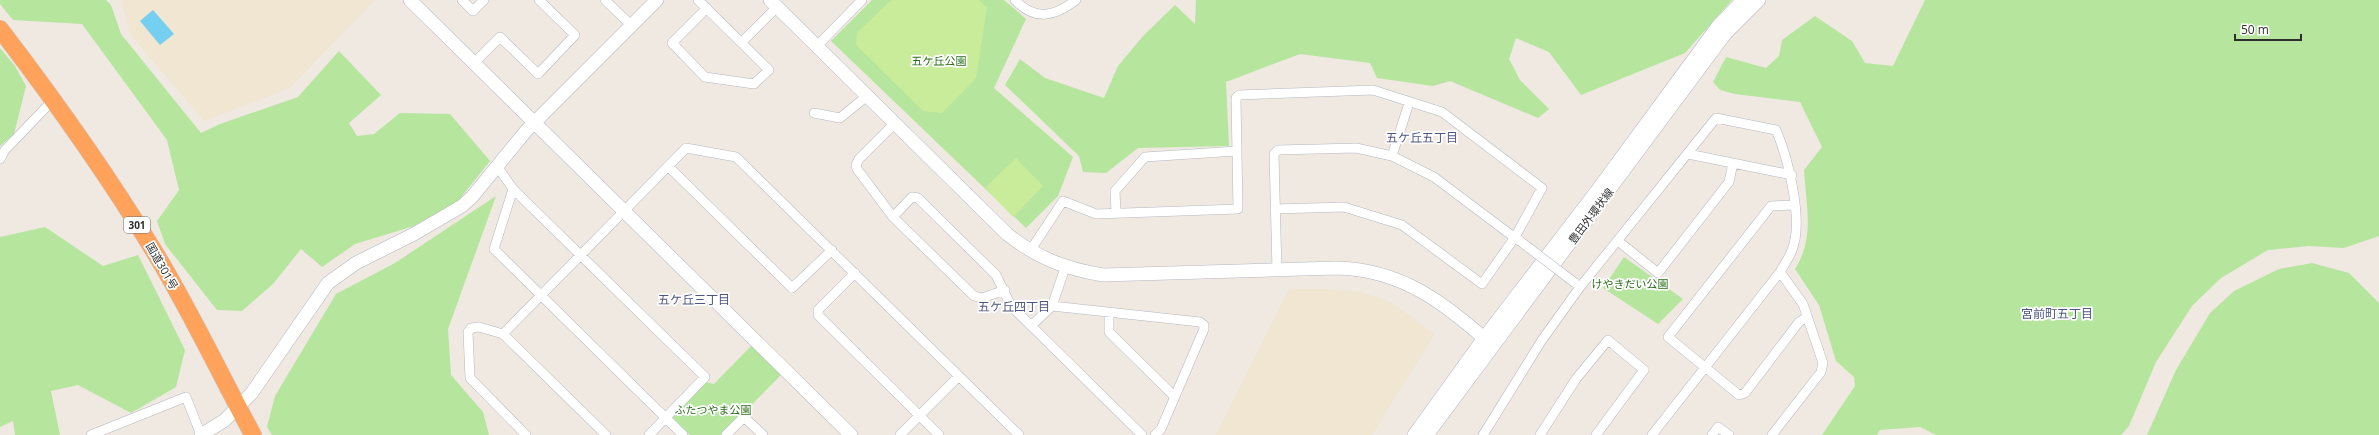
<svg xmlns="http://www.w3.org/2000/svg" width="2379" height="435" font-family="'Open Sans','Noto Sans JP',sans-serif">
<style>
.education{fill:#f0e6d1}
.green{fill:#b6e59e}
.pitch{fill:#c9ec9a}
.water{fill:#75cff0}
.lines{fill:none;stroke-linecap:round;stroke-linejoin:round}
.street-casing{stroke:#b4b7c1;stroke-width:10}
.secondary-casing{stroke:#b4b7c1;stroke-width:14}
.highway-casing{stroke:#c9c9c9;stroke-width:18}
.street{stroke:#fff;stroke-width:9}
.secondary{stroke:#fff;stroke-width:13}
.highway{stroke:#ffa35c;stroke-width:17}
.street-bridge-casing{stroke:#b4b7c1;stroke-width:10;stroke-linecap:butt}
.street-bridge{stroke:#fff;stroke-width:9}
.labels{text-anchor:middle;stroke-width:3.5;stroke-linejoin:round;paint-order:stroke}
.shield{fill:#fff;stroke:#6d6d6d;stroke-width:1}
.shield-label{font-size:10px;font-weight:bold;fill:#2e2e2e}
.park-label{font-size:11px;fill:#2c6e1b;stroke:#fff}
.street-label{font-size:11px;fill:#2e2e2e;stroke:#fff}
.neighbourhood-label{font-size:12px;fill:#4d5680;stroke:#fff}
</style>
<rect width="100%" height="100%" fill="#efe9e1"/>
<path class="education" d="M 121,0 L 375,0 L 290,88 L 204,121 L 130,34 Z
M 1289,289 L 1328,289 L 1361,292 L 1389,301 L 1435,334 L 1372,435 L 1216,435 Z"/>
<path class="green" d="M 0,0 L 106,0 L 111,5 L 121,34 L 201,133 L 220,124 L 298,97 L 339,51 L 381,95 L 349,123 L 357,136 L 374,134 L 400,113 L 450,114 L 490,161 L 458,201 L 414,226 L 355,244 L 322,267 L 301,249 L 273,284 L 242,311 L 217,310 L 165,244 L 157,221 L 179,190 L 167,140 L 82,24 L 13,20 L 0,4 Z
M 872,0 L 1004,0 L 1026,19 L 994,88 L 1073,157 L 1058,196 L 1026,228 L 831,41 Z
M 1196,0 L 1732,0 L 1685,53 L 1581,95 L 1549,52 L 1516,38 L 1509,59 L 1520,80 L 1549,109 L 1538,118 L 1450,81 L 1433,86 L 1377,78 L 1370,63 L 1300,54 L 1226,82 L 1229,146 L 1138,148 L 1106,173 L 1083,172 L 1079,156 L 1005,85 L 1020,59 L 1045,78 L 1104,98 L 1118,66 L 1143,36 L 1175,5 L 1195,24 Z
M 1925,0 L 2379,0 L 2379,236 L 2344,248 L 2309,246 L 2268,250 L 2221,278 L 2192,306 L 2156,362 L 2129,426 L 2121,435 L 1936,435 L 1920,427 L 1880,430 L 1877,435 L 1822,435 L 1855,386 L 1854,377 L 1836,361 L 1819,305 L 1795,269 C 1815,238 1806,205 1804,170 L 1822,147 L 1800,102 L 1735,94 L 1720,90 L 1713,82 L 1726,57 L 1766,68 L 1779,56 L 1782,40 L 1815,16 L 1852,41 L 1865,63 L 1893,66 Z
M 0,48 L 15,66 L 26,86 L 14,134 L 0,146 Z
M 496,196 L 448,329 L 451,375 L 483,412 L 489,435 L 272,435 L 267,427 L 275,396 L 336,294 L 395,263 Z
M 45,227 L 103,266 L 138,255 L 185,350 L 176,387 L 131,413 L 78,385 L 51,391 L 60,435 L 15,435 L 13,421 L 0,427 L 0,237 Z
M 1624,257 L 1683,299 L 1658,324 L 1603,288 Z
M 2312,263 L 2349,273 L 2379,303 L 2379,435 L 2147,435 L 2176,370 L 2210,313 L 2234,291 L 2279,269 Z
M 752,345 L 782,374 L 722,435 L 690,435 L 672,417 L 706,382 L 714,384 Z"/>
<path class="pitch" d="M 891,0 L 979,0 L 987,8 L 976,78 L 942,113 L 923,111 L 856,45 L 857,33 Z
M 1016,158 L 1043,186 L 1013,217 L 985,188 Z"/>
<path class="water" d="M 153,10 L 174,34 L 160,45 L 140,21 Z"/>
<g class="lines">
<g class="street-casing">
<path id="street" d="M 462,0 L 473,11 L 484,0
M 605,0 L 632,26
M 698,0 L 769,70 L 754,84 L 705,77 L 672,43 L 707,8
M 1015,0 C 1035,21 1054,17 1076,0
M 742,42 L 777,7
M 817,46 L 862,0
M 475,62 L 500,37 L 538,74 L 575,35 L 539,0
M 814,113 L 840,118 L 867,96
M 894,124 L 859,159 L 856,165 L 857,169 L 893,217 L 974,296 L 982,298 L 1005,290
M 1688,154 L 1792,175
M 1392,156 L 1409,103
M 0,159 L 5,150 L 54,99
M 497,166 L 513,189 L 705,377 L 649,435
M 668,166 L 792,288 L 832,250
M 513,189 L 494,249 L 683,435
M 1794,205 L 1771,206 L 1668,337 L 1739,395 L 1745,393 L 1799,322 L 1807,317
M 1116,213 L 1115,191 L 1145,157 L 1237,151
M 893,217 L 912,197 L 918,198 L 996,275 L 1011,306 L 1142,435
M 1618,241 L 1658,273 L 1729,182 L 1733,163
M 1030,251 L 1063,201 L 1096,214 L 1238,209 L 1236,98 L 1239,95 L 1373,90 L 1442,112 L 1542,188 L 1515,237 L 1482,284 L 1402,225 L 1344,207 L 1275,209
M 1277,271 L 1274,154 L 1278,150 L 1356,148 L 1392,156 L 1434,177 L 1519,241
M 855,273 L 818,310 L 818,315 L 939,435
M 1052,306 L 1065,268
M 1109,313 L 1109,332 L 1174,396
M 1032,325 L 1052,306 L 1200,322 L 1204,325 L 1204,329 L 1161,429 L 1155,435
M 503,334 L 606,435
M 91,435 L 186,397 L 201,435
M 526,435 L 470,378 L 468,332 L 471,328 L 479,327 L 503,334 L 686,148 L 736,157 L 1019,435
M 726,435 L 744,417 L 763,435
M 900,435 L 959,376
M 1483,435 L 1542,340 L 1580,287 L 1716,118 L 1776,130 C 1788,158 1804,221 1792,250 C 1789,258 1784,265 1780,272 L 1652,435
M 1540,435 L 1576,379 L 1608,340 L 1644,370 L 1596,435
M 1712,435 L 1718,427 L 1729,435
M 1772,435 L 1821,372 L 1823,363 L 1803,304 L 1780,272"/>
</g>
<g class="secondary-casing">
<path id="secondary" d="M 410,0 L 851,435
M 770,0 L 1007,234 C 1037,258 1066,269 1103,275 L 1336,268 C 1402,269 1446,304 1493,346
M 201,435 L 225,420 L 251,394 L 328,283 L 356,263 L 414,234 L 462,206 L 472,197 L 526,131 L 657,0
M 1414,435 L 1484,338 L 1596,192 L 1718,26 L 1743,0
M 1427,435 L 1725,34 L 1759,0"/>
</g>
<g class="highway-casing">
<path id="highway" d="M 0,29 C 56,102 109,177 157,256 C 192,314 221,376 253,435"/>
</g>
<use href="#street" class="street"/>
<use href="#secondary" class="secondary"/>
<use href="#highway" class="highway"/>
<g class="street-bridge-casing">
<path id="street-bridge" d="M 1520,241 L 1575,283"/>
</g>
<use href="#street-bridge" class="street-bridge"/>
</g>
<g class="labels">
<rect class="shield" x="124" y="217" width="26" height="16" rx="3"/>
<g class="shield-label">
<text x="137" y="229">301</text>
</g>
<g class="park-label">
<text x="939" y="65">五ケ丘公園</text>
<text x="1630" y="288">けやきだい公園</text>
<text x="713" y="414">ふたつやま公園</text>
</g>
<g class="street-label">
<text transform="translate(1591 216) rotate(-53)" y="4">豊田外環状線</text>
<text transform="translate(162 266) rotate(60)" y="4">国道301号</text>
</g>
<g class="neighbourhood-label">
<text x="1422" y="142">五ケ丘五丁目</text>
<text x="694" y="304">五ケ丘三丁目</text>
<text x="1014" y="311">五ケ丘四丁目</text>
<text x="2057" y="318">宮前町五丁目</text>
</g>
</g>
<path d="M2235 34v6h66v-6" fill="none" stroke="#2e2e2e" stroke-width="2"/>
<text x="2241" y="34" font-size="12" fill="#2e2e2e" stroke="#ffffff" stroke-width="3" paint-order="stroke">50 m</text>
</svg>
